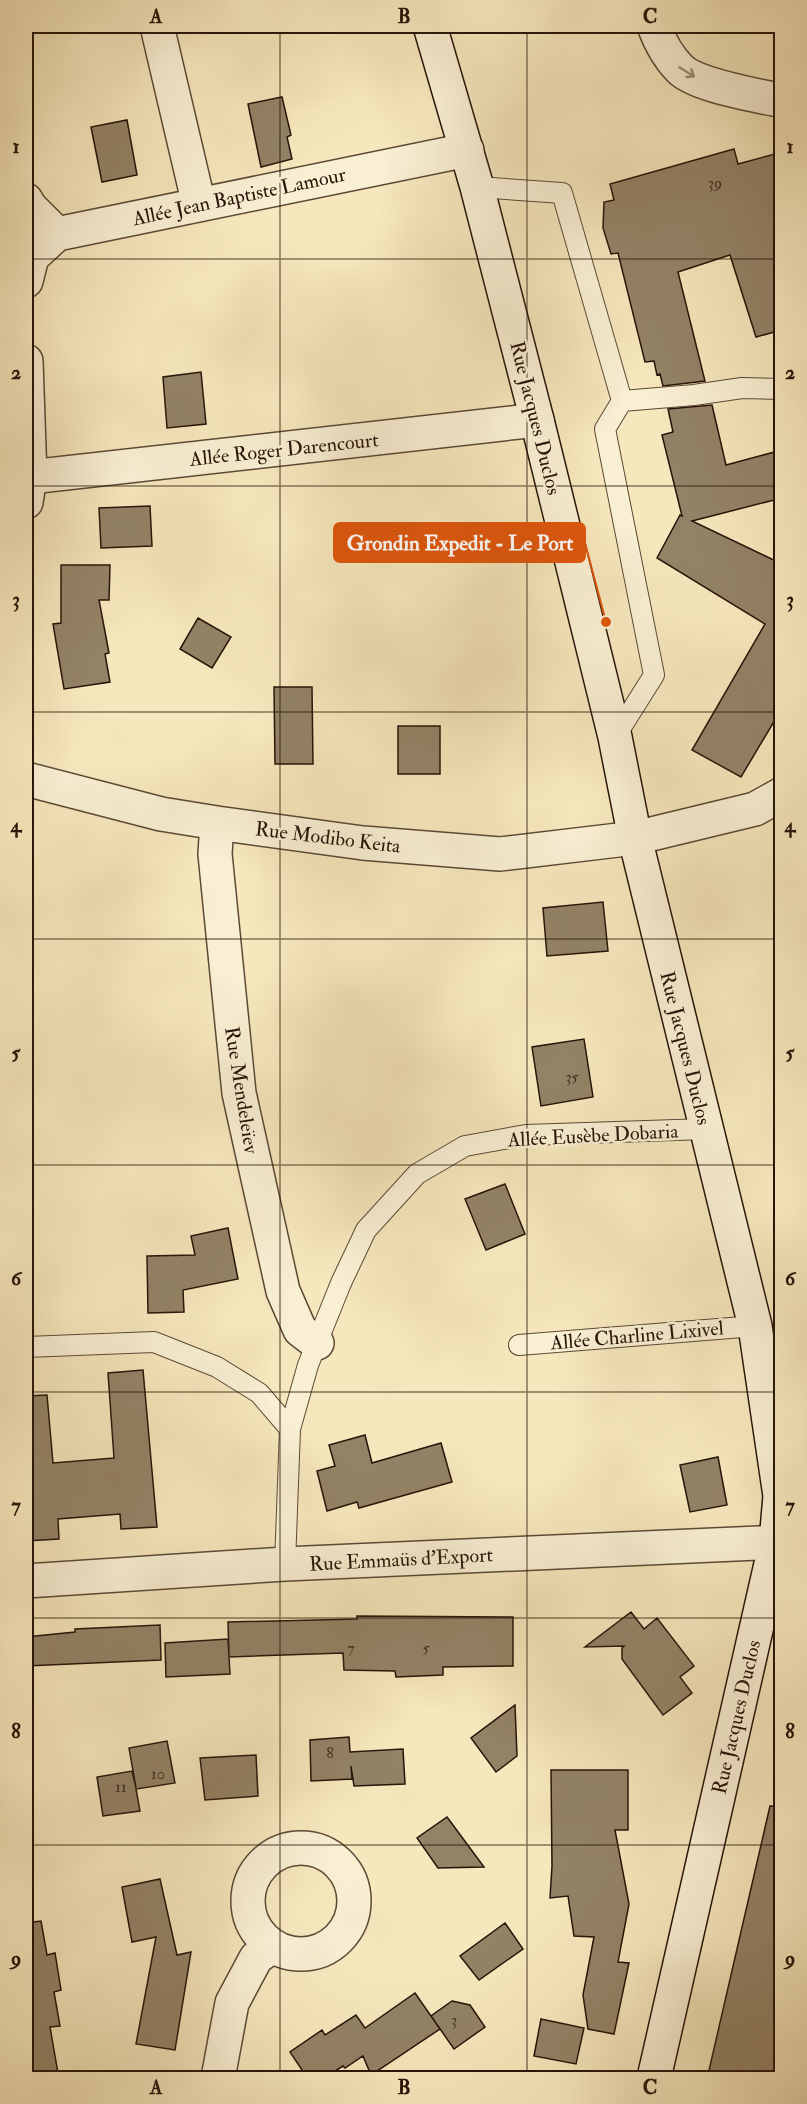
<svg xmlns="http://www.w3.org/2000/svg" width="807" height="2104" font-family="'IM FELL Double Pica',serif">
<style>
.building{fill:#938266;stroke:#271409;stroke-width:1.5}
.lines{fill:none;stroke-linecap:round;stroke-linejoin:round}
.lane-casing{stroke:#5b4936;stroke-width:22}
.street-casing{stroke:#5b4936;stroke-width:36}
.secondary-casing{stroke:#271409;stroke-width:36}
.lane{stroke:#f9efd3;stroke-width:20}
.street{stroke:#f9efd3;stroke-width:33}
.secondary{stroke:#f9efd3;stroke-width:33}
.oneway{stroke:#9a8c78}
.grid{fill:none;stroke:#271409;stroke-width:1.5;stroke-opacity:0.55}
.labels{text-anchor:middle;stroke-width:5;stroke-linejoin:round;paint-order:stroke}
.number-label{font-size:16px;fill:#423020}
.street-label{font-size:20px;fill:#271409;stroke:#f9efd3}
.leader{fill:none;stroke:#de560c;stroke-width:2}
.callout-dot{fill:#de560c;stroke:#f9efd3;stroke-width:2}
.callout{fill:#de560c;stroke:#de560c;stroke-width:2}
.callout-label{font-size:21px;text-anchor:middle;font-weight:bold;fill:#fff}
.neatline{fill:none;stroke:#271409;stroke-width:2}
.grid-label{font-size:20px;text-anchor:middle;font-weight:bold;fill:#271409}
</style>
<rect width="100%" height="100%" fill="#f6e7bc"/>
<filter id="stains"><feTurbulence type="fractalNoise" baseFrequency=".00333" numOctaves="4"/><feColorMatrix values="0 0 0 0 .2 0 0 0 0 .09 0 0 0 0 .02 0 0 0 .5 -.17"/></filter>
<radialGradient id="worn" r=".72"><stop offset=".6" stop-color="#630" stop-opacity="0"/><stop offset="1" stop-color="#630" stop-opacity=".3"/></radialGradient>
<path class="building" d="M 282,97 L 291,135 L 287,137 L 292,159 L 261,167 L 248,104 Z
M 127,120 L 137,175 L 102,182 L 91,127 Z
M 734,149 L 738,164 L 782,152 L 782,330 L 756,337 L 730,255 L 678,272 L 705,381 L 663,386 L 660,374 L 657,375 L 654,361 L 645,362 L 618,253 L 611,254 L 603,228 L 604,202 L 614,200 L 610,184 Z
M 201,372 L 206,424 L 167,428 L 163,377 Z
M 712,405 L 726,465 L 782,450 L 782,498 L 692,521 L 782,564 L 782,708 L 741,777 L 692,750 L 765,624 L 657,558 L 680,515 L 682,516 L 662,435 L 673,432 L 668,409 Z
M 150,506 L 152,546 L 101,548 L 99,508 Z
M 61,565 L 110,565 L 109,600 L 99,600 L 109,653 L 105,654 L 110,682 L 64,689 L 53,624 L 61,623 Z
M 198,618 L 231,637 L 212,668 L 180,649 Z
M 274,687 L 312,687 L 313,764 L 275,764 Z
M 398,726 L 440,726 L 440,774 L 398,774 Z
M 603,902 L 608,951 L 547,956 L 543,908 Z
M 584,1039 L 593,1097 L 541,1106 L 532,1047 Z
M 505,1184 L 525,1234 L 486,1250 L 465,1199 Z
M 228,1228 L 238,1279 L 183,1290 L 184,1312 L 148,1313 L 147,1256 L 195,1255 L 191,1236 Z
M 143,1370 L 157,1527 L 121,1529 L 120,1514 L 58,1519 L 59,1539 L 26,1541 L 26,1396 L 47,1395 L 53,1463 L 114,1458 L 108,1373 Z
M 365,1435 L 372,1463 L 441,1443 L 452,1482 L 359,1508 L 357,1502 L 327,1511 L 317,1471 L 335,1466 L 329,1445 Z
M 718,1457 L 727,1505 L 690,1512 L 680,1465 Z
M 631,1612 L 644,1629 L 657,1618 L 694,1666 L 680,1677 L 692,1693 L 663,1715 L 622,1659 L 622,1648 L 624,1646 L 585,1647 Z
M 357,1616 L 513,1617 L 513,1666 L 443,1667 L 443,1675 L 396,1677 L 395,1671 L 344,1670 L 343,1653 L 229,1657 L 228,1622 L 357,1619 Z
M 160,1625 L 161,1660 L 26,1666 L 26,1637 L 75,1632 L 75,1629 Z
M 228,1639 L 230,1674 L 166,1677 L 165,1643 Z
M 515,1705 L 517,1756 L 496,1772 L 471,1738 Z
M 349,1737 L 350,1752 L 403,1749 L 405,1784 L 354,1786 L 351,1766 L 352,1779 L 311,1781 L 310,1740 Z
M 167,1741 L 175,1783 L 136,1789 L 140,1811 L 103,1816 L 97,1777 L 132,1771 L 136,1788 L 129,1748 Z
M 256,1755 L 258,1796 L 205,1800 L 200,1758 Z
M 551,1770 L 628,1770 L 628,1830 L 615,1830 L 629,1904 L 618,1962 L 629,1963 L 614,2034 L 588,2029 L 583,1995 L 594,1937 L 574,1936 L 568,1896 L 550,1898 L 552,1866 Z
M 770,1806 L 782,1807 L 782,2079 L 707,2079 Z
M 447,1817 L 484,1867 L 438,1868 L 417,1838 Z
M 160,1879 L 177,1955 L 191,1952 L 175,2050 L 136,2044 L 156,1937 L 132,1942 L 122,1887 Z
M 41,1921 L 47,1955 L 55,1953 L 61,1990 L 54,1992 L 60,2026 L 50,2027 L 59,2079 L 26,2079 L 26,1923 Z
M 505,1923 L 523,1949 L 479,1980 L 460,1956 Z
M 415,1993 L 440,2029 L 371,2075 L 363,2056 L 345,2068 L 343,2066 L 322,2079 L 308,2079 L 290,2052 L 322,2030 L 325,2035 L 356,2015 L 365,2028 Z
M 452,2001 L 470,2005 L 485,2027 L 454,2049 L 431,2016 Z
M 541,2019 L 584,2028 L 576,2064 L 534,2056 Z"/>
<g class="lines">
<g class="lane-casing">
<path id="lane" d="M 477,187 L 562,193 L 622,401 L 605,429 L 654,675 L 615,737
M 622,401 L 694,395 L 742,388 L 782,389
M 519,1345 L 755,1326
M 26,1347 L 154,1342 L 217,1367 L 259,1393 L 290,1429
M 285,1564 L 290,1429 L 308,1365 L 341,1283 L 366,1230 L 417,1174 L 465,1146 L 526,1135 L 706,1129"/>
</g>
<g class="street-casing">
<path id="street" d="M 157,26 L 199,205
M 654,26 C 660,42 667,56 680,69 C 697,86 757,95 782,101
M 26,200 L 30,207 L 57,234
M 57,234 L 467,150
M 26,281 L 32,257 L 57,234
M 26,361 L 30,477 L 26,502
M 30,477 L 537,420
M 26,779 L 161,814 L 217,823 L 363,843 L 500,854 L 635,838 L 755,809 L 782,794
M 217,823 L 215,854 L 239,1093 L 283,1291 L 300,1330 L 317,1343
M 26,1581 L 285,1564 L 782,1542
M248 1901a53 53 0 1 1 106 0a53 53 0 1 1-106 0Z
M 218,2078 L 232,2003 L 256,1958 L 271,1947"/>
</g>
<g class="secondary-casing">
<path id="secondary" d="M 430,26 L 477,187 L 537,420 L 615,737 L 635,838 L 755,1326 L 780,1496 L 776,1542 L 654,2078"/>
</g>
<use href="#lane" class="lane"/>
<use href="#street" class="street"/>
<use href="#secondary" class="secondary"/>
</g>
<defs><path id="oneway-shaft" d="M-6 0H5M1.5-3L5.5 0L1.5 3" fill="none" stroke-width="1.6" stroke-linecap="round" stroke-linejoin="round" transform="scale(1.5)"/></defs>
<use class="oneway" href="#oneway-shaft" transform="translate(687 72) rotate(32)"/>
<path class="grid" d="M 280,26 L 280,2078M 527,26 L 527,2078M 26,259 L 782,259M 26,486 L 782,486M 26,712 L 782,712M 26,939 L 782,939M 26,1165 L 782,1165M 26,1392 L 782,1392M 26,1618 L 782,1618M 26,1845 L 782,1845"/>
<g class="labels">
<g class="number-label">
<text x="715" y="188">39</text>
<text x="572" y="1082">35</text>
<text x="351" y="1653">7</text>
<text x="426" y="1653">5</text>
<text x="330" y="1758">8</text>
<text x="158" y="1779">10</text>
<text x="121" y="1792">11</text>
<text x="454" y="2025">3</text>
</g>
<g class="street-label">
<text transform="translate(239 196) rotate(-12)" y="7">Allée Jean Baptiste Lamour</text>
<text transform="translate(536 418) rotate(76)" y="7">Rue Jacques Duclos</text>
<text transform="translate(284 449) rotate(-6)" y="7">Allée Roger Darencourt</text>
<text transform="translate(328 837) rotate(7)" y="7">Rue Modibo Keita</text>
<text transform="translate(686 1048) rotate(76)" y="7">Rue Jacques Duclos</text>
<text transform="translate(242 1090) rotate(81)" y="7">Rue Mendeleïev</text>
<text transform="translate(593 1135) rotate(-3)" y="7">Allée Eusèbe Dobaria</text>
<text transform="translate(637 1335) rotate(-5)" y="7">Allée Charline Lixivel</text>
<text transform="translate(401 1559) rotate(-3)" y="7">Rue Emmaüs d'Export</text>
<text transform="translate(736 1717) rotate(-77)" y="7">Rue Jacques Duclos</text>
</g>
</g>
<path class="leader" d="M606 622L585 543"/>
<circle class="callout-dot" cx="606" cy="622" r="6"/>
<rect class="callout" x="334" y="523" width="251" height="39" rx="6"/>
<g class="callout-label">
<text x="460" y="550">Grondin Expedit - Le Port</text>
</g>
<rect width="807" height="2104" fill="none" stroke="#f6e7bc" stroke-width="66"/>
<rect x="33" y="33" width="741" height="2038" class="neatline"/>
<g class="grid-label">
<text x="156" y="23">A</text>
<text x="404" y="23">B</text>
<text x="650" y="23">C</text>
<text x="16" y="153">1</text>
<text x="790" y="153">1</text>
<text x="16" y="379">2</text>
<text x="790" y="379">2</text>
<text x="16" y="606">3</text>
<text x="790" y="606">3</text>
<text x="16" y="832">4</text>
<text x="790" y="832">4</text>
<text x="16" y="1059">5</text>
<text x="790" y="1059">5</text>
<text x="16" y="1285">6</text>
<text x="790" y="1285">6</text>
<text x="16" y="1512">7</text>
<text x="790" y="1512">7</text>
<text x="16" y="1738">8</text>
<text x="790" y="1738">8</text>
<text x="16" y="1965">9</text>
<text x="790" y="1965">9</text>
<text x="156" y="2094">A</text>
<text x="404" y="2094">B</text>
<text x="650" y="2094">C</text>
</g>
<rect width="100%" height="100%" filter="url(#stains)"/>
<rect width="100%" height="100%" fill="url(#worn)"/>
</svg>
